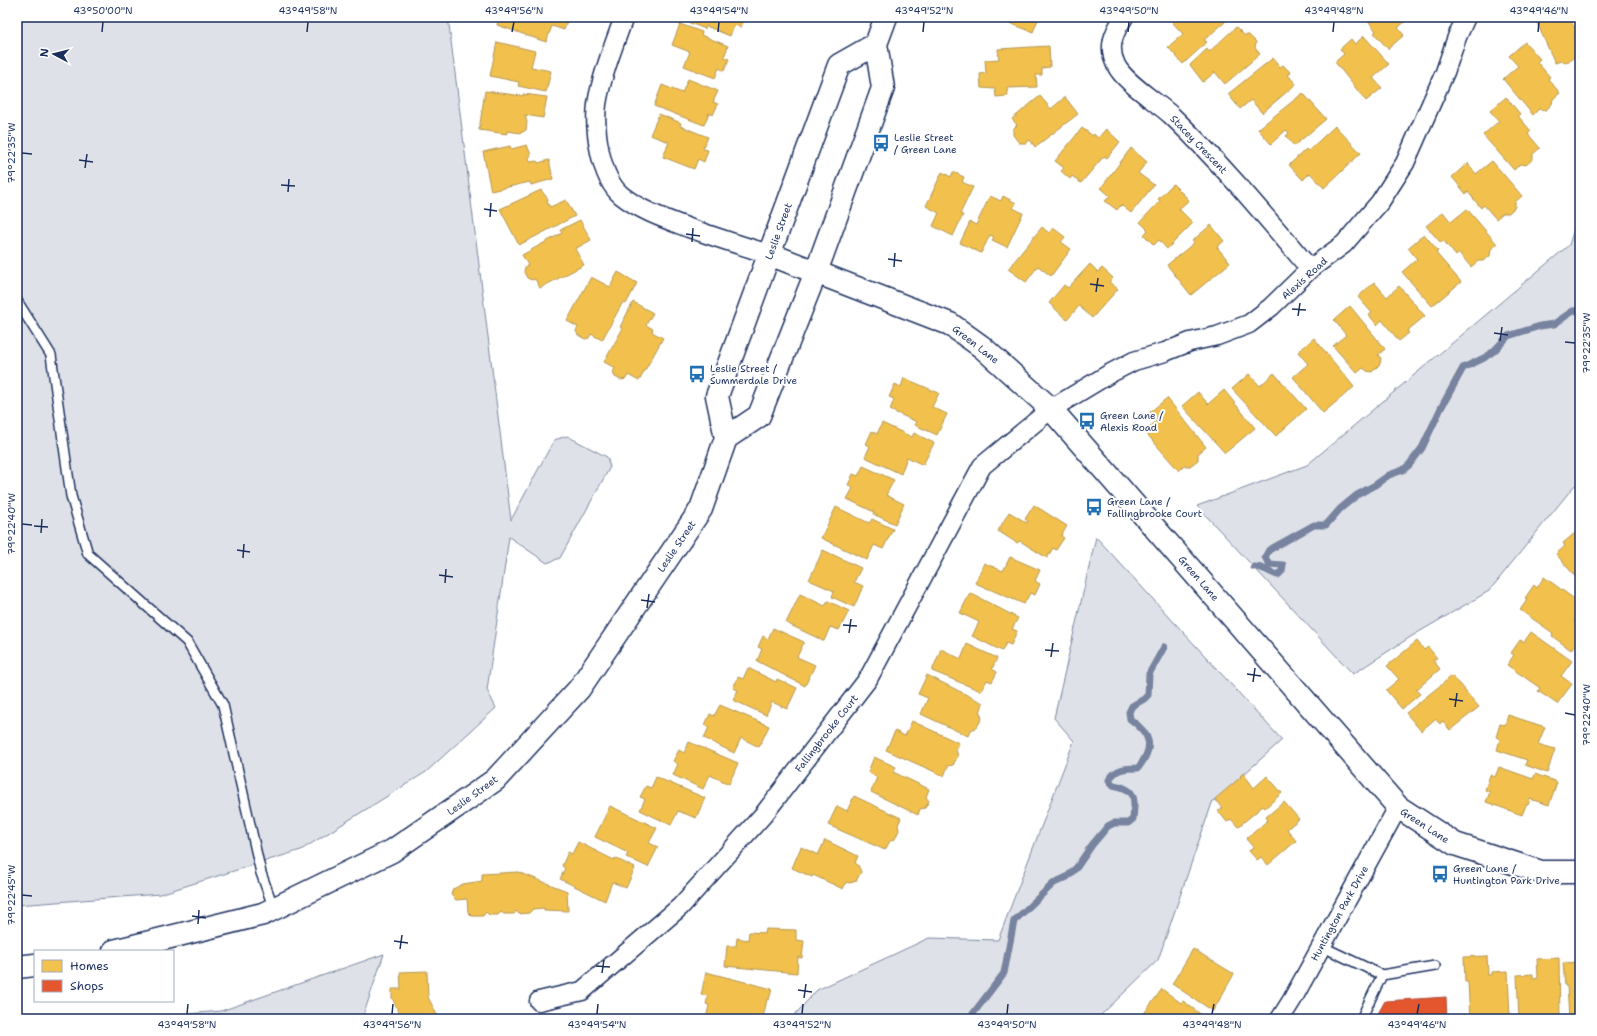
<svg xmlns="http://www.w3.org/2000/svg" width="1597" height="1036" font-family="'Shantell Sans',sans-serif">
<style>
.green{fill:#dee1e7;stroke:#7c88a2}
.homes{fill:#f2c14e;stroke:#b29553}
.shops{fill:#e4572e;stroke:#a84b3c}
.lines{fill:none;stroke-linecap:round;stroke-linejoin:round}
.stream{stroke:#77839f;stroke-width:7}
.service-casing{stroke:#1b2f5e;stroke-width:12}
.minor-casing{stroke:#1b2f5e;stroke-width:21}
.tertiary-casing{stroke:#1b2f5e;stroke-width:25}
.secondary-casing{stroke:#1b2f5e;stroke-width:25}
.service{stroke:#fff;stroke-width:9}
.minor{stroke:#fff;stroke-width:18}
.tertiary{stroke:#fff;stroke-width:22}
.secondary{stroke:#fff;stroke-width:22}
.ticks{fill:none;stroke:#1b2f5e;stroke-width:1.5}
.labels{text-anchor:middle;stroke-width:4;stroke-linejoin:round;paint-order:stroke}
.poi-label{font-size:10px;fill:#1b2f5e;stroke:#fff;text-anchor:start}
.street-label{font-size:10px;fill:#1b2f5e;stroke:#fff}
.neatline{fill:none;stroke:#1b2f5e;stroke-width:1.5}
.ticks-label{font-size:10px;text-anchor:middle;fill:#1b2f5e}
</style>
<rect width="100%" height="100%" fill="#fff"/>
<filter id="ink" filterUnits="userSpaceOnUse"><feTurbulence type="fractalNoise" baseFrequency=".025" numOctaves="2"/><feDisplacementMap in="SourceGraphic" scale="8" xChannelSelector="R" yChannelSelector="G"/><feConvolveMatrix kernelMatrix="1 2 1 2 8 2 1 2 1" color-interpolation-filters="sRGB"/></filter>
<g filter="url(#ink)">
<path class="green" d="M 17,17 L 448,17 L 511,520 L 554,440 L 567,436 L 607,457 L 610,467 L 560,558 L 547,563 L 509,537 L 487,690 L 496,708 L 426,772 L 301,850 L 160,894 L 17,905 Z
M 1580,210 L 1580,483 L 1574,486 L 1489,591 L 1412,636 L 1353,674 L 1197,506 L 1307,465 L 1569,245 Z
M 1096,537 L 1282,740 L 1212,803 L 1158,960 L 1097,1019 L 791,1019 L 817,990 L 929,938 L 998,940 L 1074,741 L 1054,718 Z
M 384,954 L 362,1019 L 130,1019 L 221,1011 Z"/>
<path class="homes" d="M 499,17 L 568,17 L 564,30 L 552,26 L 546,42 L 497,25 Z
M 680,17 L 745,17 L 741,27 L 734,25 L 730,36 L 706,26 L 705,29 L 680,19 Z
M 993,17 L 1039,17 L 1033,32 Z
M 1178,17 L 1220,17 L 1225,22 L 1204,40 L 1207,42 L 1183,64 L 1168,47 L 1183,34 L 1172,22 Z
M 1365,17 L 1410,17 L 1398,28 L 1404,35 L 1388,49 L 1374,33 L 1376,31 Z
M 1545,17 L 1569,17 L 1577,33 L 1574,34 L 1580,48 L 1580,52 L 1575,54 L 1573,59 L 1567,62 L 1561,61 L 1555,63 L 1536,21 Z
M 680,24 L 702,32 L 701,35 L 728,46 L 724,57 L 729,59 L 724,71 L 719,68 L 715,78 L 684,66 L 690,52 L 672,45 Z
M 1236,27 L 1244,35 L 1249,35 L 1256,42 L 1255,48 L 1260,54 L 1225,84 L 1215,72 L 1203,82 L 1190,65 L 1207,49 L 1209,52 Z
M 1364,36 L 1389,64 L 1373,78 L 1382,88 L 1366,101 L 1335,62 L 1344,54 L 1340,49 L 1351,39 L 1355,44 Z
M 497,42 L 535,51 L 531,67 L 551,71 L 546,92 L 518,86 L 519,82 L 490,76 Z
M 1525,42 L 1540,59 L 1537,62 L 1550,77 L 1548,79 L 1560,93 L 1553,99 L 1552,104 L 1546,110 L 1539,109 L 1533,115 L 1503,79 L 1518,66 L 1509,56 Z
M 1049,46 L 1050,67 L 1042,68 L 1042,75 L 1036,75 L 1037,87 L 1007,88 L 1008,96 L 996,97 L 995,89 L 981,88 L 980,74 L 986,73 L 985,60 L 999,59 L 998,49 Z
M 1273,58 L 1280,67 L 1283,65 L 1291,73 L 1288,75 L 1296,84 L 1262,113 L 1251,100 L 1240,109 L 1228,94 Z
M 688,79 L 718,91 L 713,102 L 718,104 L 713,115 L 709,113 L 704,125 L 654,106 L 662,85 L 682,93 Z
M 485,91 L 523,96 L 523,94 L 547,97 L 543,118 L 525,115 L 527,122 L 526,130 L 521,133 L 507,131 L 507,134 L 479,130 Z
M 1303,93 L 1326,119 L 1294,146 L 1286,136 L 1289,133 L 1286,130 L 1271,144 L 1258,129 Z
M 1040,96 L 1051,109 L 1065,97 L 1078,114 L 1035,147 L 1030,140 L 1026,143 L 1019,143 L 1013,135 L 1013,129 L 1017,125 L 1012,119 Z
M 1506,97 L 1520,114 L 1518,116 L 1531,131 L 1528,134 L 1540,148 L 1533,154 L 1533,159 L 1526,165 L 1520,164 L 1514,170 L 1483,135 L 1499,121 L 1490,111 Z
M 659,114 L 681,123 L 680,126 L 708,137 L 703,149 L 708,150 L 704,162 L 698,159 L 694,169 L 663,157 L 669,142 L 650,135 Z
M 1335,126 L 1361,153 L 1324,188 L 1310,173 L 1303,180 L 1289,165 L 1306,149 L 1308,151 Z
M 1082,128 L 1093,136 L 1094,134 L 1098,138 L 1106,129 L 1120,142 L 1107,158 L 1104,156 L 1081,183 L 1072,176 L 1070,179 L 1061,171 L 1064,168 L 1055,161 Z
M 527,145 L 531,155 L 529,158 L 530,162 L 537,161 L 538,163 L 549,160 L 553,179 L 531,185 L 530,182 L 491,191 L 483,152 L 510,146 L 511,149 Z
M 1131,148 L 1147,162 L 1138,173 L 1154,185 L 1131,213 L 1121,205 L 1117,210 L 1105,201 L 1110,196 L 1101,188 Z
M 1492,161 L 1522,196 L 1515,202 L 1515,207 L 1509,213 L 1503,213 L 1496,219 L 1484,205 L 1481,208 L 1468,192 L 1466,194 L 1452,177 L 1468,163 L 1476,174 Z
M 942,172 L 951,177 L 953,172 L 964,177 L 962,182 L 973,187 L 960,214 L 963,215 L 953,236 L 933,226 L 939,213 L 926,206 Z
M 1173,184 L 1189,200 L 1179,209 L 1193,223 L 1167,249 L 1159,240 L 1154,245 L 1144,235 L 1148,230 L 1140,222 L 1160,201 L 1158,199 Z
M 541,190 L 548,199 L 547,202 L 550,207 L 566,200 L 575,216 L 519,245 L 500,209 Z
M 990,196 L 1001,201 L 1003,196 L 1016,203 L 1013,208 L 1023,213 L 1007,247 L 992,240 L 994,237 L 990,235 L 981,253 L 960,243 L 970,222 L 976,225 Z
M 1467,209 L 1497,244 L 1491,249 L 1490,256 L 1483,261 L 1478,261 L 1471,267 L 1459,253 L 1456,256 L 1443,240 L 1441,243 L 1426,226 L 1443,212 L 1451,222 Z
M 580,220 L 591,240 L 575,249 L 584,265 L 540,288 L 535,279 L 532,280 L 527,278 L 524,272 L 525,267 L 528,265 L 522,255 L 562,233 L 560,230 Z
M 1211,225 L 1224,241 L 1217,247 L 1230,263 L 1191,295 L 1167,265 L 1194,243 L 1192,241 Z
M 1042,227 L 1049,233 L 1053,228 L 1065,237 L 1061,242 L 1071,249 L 1051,276 L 1038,266 L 1026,282 L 1008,269 Z
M 1424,234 L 1438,251 L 1436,253 L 1461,282 L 1432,306 L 1402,272 L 1417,259 L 1408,248 Z
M 1090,264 L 1098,272 L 1102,268 L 1113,278 L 1109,282 L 1118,289 L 1092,318 L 1079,306 L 1067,320 L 1049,303 L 1064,285 L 1068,288 Z
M 618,272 L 637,283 L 626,304 L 623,302 L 602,340 L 591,334 L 589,338 L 585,339 L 578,335 L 576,331 L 578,327 L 567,321 L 591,277 L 610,287 Z
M 1374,282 L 1387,297 L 1399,286 L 1425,316 L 1407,331 L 1409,333 L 1399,341 L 1382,320 L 1377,325 L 1369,315 L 1372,313 L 1358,297 Z
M 633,302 L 653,313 L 646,325 L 653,329 L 652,332 L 663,338 L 639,381 L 628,375 L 626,379 L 621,380 L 615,377 L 613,372 L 615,368 L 604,362 L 623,328 L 620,327 Z
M 1350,306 L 1385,349 L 1378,355 L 1381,358 L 1380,364 L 1372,372 L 1367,371 L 1363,368 L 1357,373 L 1333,346 L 1346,335 L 1334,320 Z
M 1314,338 L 1354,387 L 1323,413 L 1293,377 L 1308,364 L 1298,352 Z
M 1274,373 L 1306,409 L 1276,436 L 1232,389 L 1249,374 L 1260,386 Z
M 904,378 L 939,393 L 932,407 L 947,414 L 937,435 L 915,425 L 917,422 L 890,410 L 894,399 L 889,397 L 895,384 L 901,387 Z
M 1224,390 L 1255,428 L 1225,453 L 1182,406 L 1198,392 L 1208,404 Z
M 1167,398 L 1206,447 L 1198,454 L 1198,460 L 1190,466 L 1184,466 L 1179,471 L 1145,432 L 1157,420 L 1150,412 Z
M 882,423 L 912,437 L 914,433 L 934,443 L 923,465 L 907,457 L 901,474 L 865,457 L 870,446 L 866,444 L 872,431 L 877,434 Z
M 863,466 L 894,480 L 886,495 L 904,504 L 895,524 L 873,514 L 874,512 L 847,499 L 853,488 L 848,485 L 853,474 L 858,476 Z
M 1034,505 L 1067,526 L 1061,536 L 1064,538 L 1056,550 L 1053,548 L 1047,558 L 1020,541 L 1017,543 L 998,531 L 1009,512 L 1027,523 L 1028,521 L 1025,519 Z
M 836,507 L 869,523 L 872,519 L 893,529 L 883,549 L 874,545 L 867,560 L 821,538 Z
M 1575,533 L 1578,536 L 1580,534 L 1580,582 L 1556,554 L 1565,546 L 1563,543 Z
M 823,550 L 861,568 L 854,582 L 863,586 L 854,607 L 832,597 L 834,591 L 809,580 Z
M 1010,557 L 1040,570 L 1035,581 L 1040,584 L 1035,595 L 1030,593 L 1024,604 L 975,583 L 984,563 L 1003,571 Z
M 1544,577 L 1580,603 L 1580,613 L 1574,621 L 1580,625 L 1580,637 L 1571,650 L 1552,636 L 1553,633 L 1520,610 L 1527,600 L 1525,598 L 1534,585 L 1537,588 Z
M 970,593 L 1018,618 L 1012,629 L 1017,631 L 1011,645 L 1006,643 L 1002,651 L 972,636 L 979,622 L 960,613 Z
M 800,594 L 825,606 L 828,601 L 849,611 L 839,630 L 830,627 L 824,641 L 786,623 Z
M 773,628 L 804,642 L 797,657 L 815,665 L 805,686 L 757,661 L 762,649 L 758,647 L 763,636 L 768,639 Z
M 1531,632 L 1572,661 L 1561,676 L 1572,684 L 1557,704 L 1538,691 L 1540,688 L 1507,665 L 1514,655 L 1511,653 L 1520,640 L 1524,642 Z
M 1417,641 L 1424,650 L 1428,647 L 1437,658 L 1433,660 L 1440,669 L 1416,690 L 1420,694 L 1402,709 L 1386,690 L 1399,679 L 1387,666 Z
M 967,644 L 997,658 L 992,669 L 997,672 L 992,682 L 987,680 L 981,691 L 932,671 L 941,649 L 961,659 Z
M 748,668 L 776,682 L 777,679 L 797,688 L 787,709 L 772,702 L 766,715 L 733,700 L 738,690 L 733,688 L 738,677 L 743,679 Z
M 927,675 L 983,703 L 980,713 L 982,718 L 977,727 L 971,730 L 968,736 L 921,714 L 928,698 L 918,694 Z
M 1452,676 L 1479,707 L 1450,730 L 1442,721 L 1440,724 L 1435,719 L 1421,731 L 1406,713 Z
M 720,705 L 769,726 L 759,747 L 741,738 L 734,753 L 704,738 L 709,727 L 705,725 L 710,714 L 714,716 Z
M 1508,715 L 1545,727 L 1538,744 L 1555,749 L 1547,773 L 1525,765 L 1527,760 L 1497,750 L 1500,739 L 1496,737 L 1500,724 L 1505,725 Z
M 912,721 L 959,743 L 956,750 L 958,756 L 953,765 L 948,766 L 944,776 L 886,750 L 895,731 L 905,736 Z
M 689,742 L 738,763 L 729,784 L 710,775 L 703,789 L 673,775 L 678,764 L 673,761 L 679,750 L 684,753 Z
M 874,757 L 896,767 L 893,772 L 929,789 L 926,797 L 929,801 L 925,808 L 920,809 L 918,815 L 871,792 L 877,777 L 868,772 Z
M 1499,767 L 1533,779 L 1535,774 L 1557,782 L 1549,805 L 1530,799 L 1528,805 L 1526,805 L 1522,815 L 1486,802 L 1490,792 L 1485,790 L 1490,775 L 1495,777 Z
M 1243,773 L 1254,788 L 1267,776 L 1282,793 L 1265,808 L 1263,806 L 1238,827 L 1231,819 L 1227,822 L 1218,811 L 1222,808 L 1215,799 L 1241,777 L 1240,776 Z
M 656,777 L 705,798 L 696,818 L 678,811 L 671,825 L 640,810 L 645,799 L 640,797 L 646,786 L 651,788 Z
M 854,796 L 901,818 L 898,825 L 899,830 L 895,839 L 890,841 L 885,850 L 828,825 L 837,806 L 847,811 Z
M 1284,802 L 1299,819 L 1287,829 L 1296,841 L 1268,865 L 1261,857 L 1257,860 L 1249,851 L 1253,847 L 1246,839 L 1268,820 L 1266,817 Z
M 610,806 L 657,828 L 649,843 L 658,847 L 648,867 L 626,857 L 628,853 L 595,837 Z
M 825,840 L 858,856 L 855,863 L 858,865 L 861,872 L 856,881 L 850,883 L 846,882 L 843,889 L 813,875 L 812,877 L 792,868 L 801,847 L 818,855 Z
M 578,842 L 614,860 L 615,858 L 635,868 L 626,888 L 612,882 L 605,901 L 560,879 L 565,868 L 562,866 L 568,852 L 572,854 Z
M 518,872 L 567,891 L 568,911 L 544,910 L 544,908 L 533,909 L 529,913 L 519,914 L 516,911 L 514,914 L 504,914 L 501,912 L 498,915 L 489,915 L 486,912 L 483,916 L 472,916 L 468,912 L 467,899 L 456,900 L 451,895 L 453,889 L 463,884 L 482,881 L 482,874 Z
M 766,929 L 796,930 L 796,940 L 804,941 L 802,958 L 798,957 L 797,973 L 725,966 L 727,946 L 736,946 L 737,938 L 748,940 L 749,932 L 765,933 Z
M 1193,949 L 1234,974 L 1213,1011 L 1172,984 Z
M 1487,956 L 1488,975 L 1491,975 L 1491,972 L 1508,971 L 1510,1019 L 1470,1019 L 1468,982 L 1465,982 L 1464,957 Z
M 1559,958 L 1560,1019 L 1519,1019 L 1517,975 L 1533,974 L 1533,979 L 1538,978 L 1537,959 Z
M 1580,962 L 1580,1019 L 1569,1019 L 1567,986 L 1565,986 L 1563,963 Z
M 427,971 L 428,997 L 439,1019 L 394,1019 L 401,1016 L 392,998 L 392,989 L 401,989 L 400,972 Z
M 706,972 L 772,989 L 769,1000 L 767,999 L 763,1018 L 706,1019 L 709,1005 L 706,1004 L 708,996 L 701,995 Z
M 1162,989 L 1181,1003 L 1183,1001 L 1203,1016 L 1201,1019 L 1140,1019 Z"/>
<path class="shops" d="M 1446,997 L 1447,1019 L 1375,1019 L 1385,1001 Z"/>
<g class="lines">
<path class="stream" d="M 1254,567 C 1263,566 1270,573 1278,575 L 1282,571 L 1283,565 L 1269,564 L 1265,557 L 1269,550 L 1314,525 L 1326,525 L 1340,509 L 1357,495 L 1375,485 L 1389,475 L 1403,470 L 1409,465 L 1422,448 L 1441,408 L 1463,368 L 1484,358 L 1494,351 L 1508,336 L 1540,326 L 1554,324 L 1573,311 L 1580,310
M 969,1019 L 1004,973 L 1014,921 L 1054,883 L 1067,877 L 1077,867 L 1092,845 L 1108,826 L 1114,823 L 1128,823 L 1133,819 C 1135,798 1137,789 1113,785 L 1109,780 C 1116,768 1126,768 1138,768 C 1155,747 1151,734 1130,719 L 1129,712 L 1132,706 L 1144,699 L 1148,695 L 1149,674 L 1164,647"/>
<g class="service-casing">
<path id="service" d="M 17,301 L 51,355 L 71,496 L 88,554 L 187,642 L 223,705 L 261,873 L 274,909
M 1321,946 L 1382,975 L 1361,1019
M 1382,975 L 1435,966"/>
</g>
<g class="minor-casing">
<path id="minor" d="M 624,17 C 614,45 602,74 597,104 C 594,130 600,177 621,195 C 641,211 665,219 689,228 C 715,237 742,246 769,254
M 1124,17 C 1114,32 1107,47 1116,65 C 1124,82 1157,102 1172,116 C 1221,163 1266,217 1310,269
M 539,1001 L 582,991 L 680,907 L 764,814 L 868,679 L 982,466 L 1051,409 L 1109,374 L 1134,361 L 1165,352 L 1190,342 L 1217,336 L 1249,324 L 1271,307 L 1310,269 L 1344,244 L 1380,202 L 1405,163 L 1445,72 L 1457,37 L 1466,17
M 1280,1019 L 1292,1000 L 1398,807"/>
</g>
<g class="tertiary-casing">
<path id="tertiary" d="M 769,254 L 950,324 L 982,347 L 1051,409 L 1398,807 L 1455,844 L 1541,872 L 1580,872"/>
</g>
<g class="secondary-casing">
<path id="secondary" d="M 726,438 L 759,416 L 816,272 L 883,88 L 876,44 L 886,17
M 114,951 L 263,914 L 392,851 L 495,780 L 579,689 L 701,509 L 726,438 L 717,396 L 839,65 L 876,44
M 17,967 L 35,965"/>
</g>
<use href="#service" class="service"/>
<use href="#minor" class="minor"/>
<use href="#tertiary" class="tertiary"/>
<use href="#secondary" class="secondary"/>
</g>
</g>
<path class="ticks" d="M 102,32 L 103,22M 307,32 L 308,22M 512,32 L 514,22M 718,32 L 719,22M 923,32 L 924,22M 1128,32 L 1129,22M 1333,32 L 1334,22M 1538,32 L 1539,22M 22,153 L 32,154M 79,160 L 93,162M 85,168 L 87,154M 281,185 L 295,186M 288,192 L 289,179M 484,209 L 497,211M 490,217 L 491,203M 686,234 L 700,236M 692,242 L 693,228M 888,259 L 902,261M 894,267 L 895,253M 1090,284 L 1104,286M 1096,292 L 1098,278M 1292,309 L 1306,310M 1298,316 L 1300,303M 1494,333 L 1508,335M 1500,341 L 1502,327M 1565,342 L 1575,343M 22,524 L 32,525M 34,526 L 48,527M 41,533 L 42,519M 237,550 L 250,552M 243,558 L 244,544M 439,575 L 453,577M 445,583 L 446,569M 641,600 L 655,602M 647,608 L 649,594M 843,625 L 857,626M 849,633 L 851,619M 1045,650 L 1059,651M 1051,657 L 1053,643M 1247,674 L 1261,676M 1253,682 L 1255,668M 1449,699 L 1463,701M 1455,707 L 1457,693M 1565,713 L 1575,715M 22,895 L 32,896M 192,916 L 206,918M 198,924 L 199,910M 394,941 L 408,943M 400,949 L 402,935M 596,966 L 610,967M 602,973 L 604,960M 798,990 L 812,992M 804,998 L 806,984M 187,1014 L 188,1004M 392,1014 L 393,1004M 597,1014 L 598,1004M 802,1014 L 803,1004M 1007,1014 L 1008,1004M 1212,1014 L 1214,1004M 1417,1014 L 1419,1004"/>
<defs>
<g id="bus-bare" transform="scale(1.38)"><path d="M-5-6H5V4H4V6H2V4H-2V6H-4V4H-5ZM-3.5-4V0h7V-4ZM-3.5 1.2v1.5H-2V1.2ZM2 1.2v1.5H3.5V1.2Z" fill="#1f6fb2" stroke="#fff" stroke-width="2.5" paint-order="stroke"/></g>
</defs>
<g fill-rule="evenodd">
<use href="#bus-bare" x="881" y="143"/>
<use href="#bus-bare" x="697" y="374"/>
<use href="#bus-bare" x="1087" y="421"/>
<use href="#bus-bare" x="1094" y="507"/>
<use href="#bus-bare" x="1440" y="874"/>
</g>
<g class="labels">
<g class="poi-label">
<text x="894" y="141">Leslie Street<tspan x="894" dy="12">/ Green Lane</tspan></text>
<text x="710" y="372">Leslie Street /<tspan x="710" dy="12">Summerdale Drive</tspan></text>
<text x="1100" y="419">Green Lane /<tspan x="1100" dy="12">Alexis Road</tspan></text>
<text x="1107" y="505">Green Lane /<tspan x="1107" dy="12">Fallingbrooke Court</tspan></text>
<text x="1453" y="872">Green Lane /<tspan x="1453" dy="12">Huntington Park Drive</tspan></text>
</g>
<g class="street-label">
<text transform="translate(1199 144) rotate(46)" y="4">Stacey Crescent</text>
<text transform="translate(778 231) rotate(-70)" y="4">Leslie Street</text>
<text transform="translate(1304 278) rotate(-42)" y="4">Alexis Road</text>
<text transform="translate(976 344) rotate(38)" y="4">Green Lane</text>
<text transform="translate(676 546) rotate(-56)" y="4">Leslie Street</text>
<text transform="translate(1199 578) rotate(49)" y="4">Green Lane</text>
<text transform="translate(826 733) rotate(-52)" y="4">Fallingbrooke Court</text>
<text transform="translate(472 795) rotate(-36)" y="4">Leslie Street</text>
<text transform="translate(1425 825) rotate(33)" y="4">Green Lane</text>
<text transform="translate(1339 913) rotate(-61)" y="4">Huntington Park Drive</text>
</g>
</g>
<rect width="1597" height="1036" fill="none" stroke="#fff" stroke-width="44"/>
<rect x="34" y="950" width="140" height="52" fill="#ffffff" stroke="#a4acbf"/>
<rect x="42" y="960" width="20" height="12" fill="#f2c14e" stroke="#a4acbf"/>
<text x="70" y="970" font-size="12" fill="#1b2f5e">Homes</text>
<rect x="42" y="980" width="20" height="12" fill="#e4572e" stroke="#a4acbf"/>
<text x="70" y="990" font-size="12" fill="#1b2f5e">Shops</text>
<g transform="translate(54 54) rotate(277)" stroke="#ffffff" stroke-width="3" paint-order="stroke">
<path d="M0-3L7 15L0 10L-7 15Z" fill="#1b2f5e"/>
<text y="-6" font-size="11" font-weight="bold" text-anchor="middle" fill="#1b2f5e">N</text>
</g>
<rect x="22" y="22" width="1553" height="992" class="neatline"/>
<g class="ticks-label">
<text x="103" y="14">43°50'00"N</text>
<text x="308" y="14">43°49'58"N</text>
<text x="514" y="14">43°49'56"N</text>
<text x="719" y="14">43°49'54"N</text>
<text x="924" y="14">43°49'52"N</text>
<text x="1129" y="14">43°49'50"N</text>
<text x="1334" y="14">43°49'48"N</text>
<text x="1539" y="14">43°49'46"N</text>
<text transform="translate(11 153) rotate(-90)" y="4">79°22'35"W</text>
<text transform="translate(1586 343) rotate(-90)" y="4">79°22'35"W</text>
<text transform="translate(11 524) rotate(-90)" y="4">79°22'40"W</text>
<text transform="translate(1586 715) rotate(-90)" y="4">79°22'40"W</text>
<text transform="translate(11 895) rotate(-90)" y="4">79°22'45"W</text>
<text x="187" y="1028">43°49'58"N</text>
<text x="392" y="1028">43°49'56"N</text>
<text x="597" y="1028">43°49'54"N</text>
<text x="802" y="1028">43°49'52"N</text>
<text x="1007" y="1028">43°49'50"N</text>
<text x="1212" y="1028">43°49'48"N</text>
<text x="1417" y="1028">43°49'46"N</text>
</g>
</svg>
